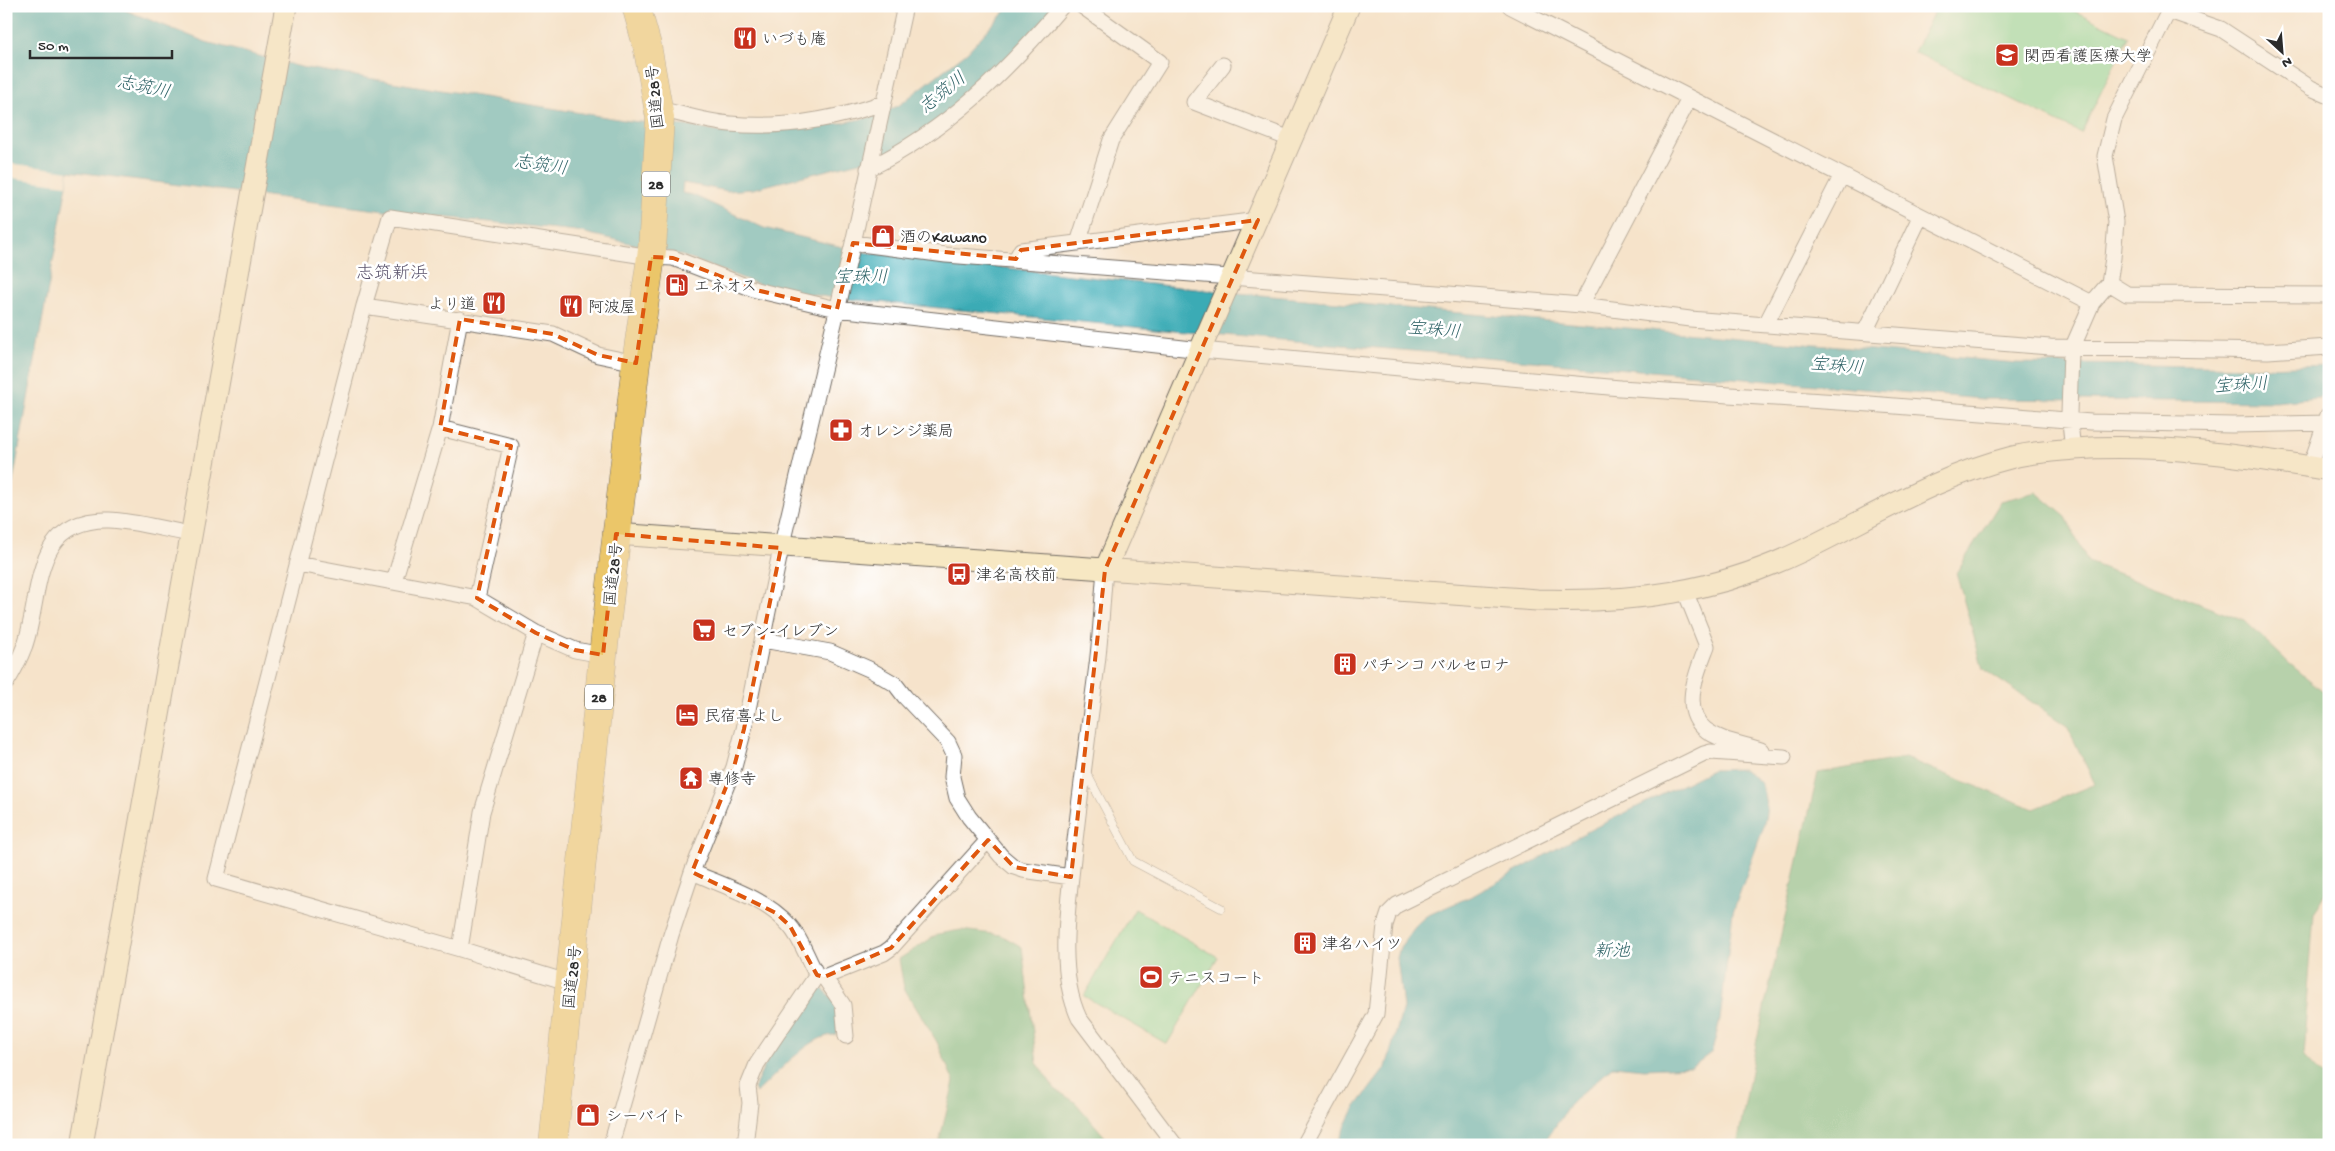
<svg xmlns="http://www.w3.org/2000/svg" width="2335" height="1151" font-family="'Gochi Hand','Klee One',sans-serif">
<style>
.green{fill:#84dba0;stroke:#588366}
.forest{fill:#6bbb86;stroke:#4b7358}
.water{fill:#3aabb5;stroke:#326b70}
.pier{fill:#f6e3cb}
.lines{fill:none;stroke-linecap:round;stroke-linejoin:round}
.lane-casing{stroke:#726b63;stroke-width:9}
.street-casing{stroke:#726b63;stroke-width:17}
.secondary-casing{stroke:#726b63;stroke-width:23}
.highway-casing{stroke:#726b63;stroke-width:29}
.lane{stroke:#fff;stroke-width:8}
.street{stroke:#fff;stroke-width:15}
.secondary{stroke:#f7e8c3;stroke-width:21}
.highway{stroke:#ebc669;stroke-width:28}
.marked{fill:none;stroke:#df570e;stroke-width:4;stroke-dasharray:10 6;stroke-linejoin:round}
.labels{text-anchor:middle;stroke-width:5;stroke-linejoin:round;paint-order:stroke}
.shield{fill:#fff;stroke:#6b6b6b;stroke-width:1}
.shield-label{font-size:15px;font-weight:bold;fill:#2b2b2b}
.poi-label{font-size:16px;fill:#2b2b2b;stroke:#fff;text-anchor:start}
.street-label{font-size:16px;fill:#2b2b2b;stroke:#fff}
.water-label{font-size:18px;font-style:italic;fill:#326569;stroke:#fff}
.neighbourhood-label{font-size:18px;fill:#5a536c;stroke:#fff}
</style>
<rect width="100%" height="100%" fill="#fff"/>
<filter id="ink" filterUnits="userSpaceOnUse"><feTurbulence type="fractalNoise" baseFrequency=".02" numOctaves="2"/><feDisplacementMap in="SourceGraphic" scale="10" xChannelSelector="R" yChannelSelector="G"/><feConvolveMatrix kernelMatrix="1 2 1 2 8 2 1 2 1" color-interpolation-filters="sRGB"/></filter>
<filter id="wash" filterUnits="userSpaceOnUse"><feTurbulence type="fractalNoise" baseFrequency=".0096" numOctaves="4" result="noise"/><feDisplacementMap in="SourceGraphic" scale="20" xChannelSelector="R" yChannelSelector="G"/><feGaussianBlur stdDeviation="1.12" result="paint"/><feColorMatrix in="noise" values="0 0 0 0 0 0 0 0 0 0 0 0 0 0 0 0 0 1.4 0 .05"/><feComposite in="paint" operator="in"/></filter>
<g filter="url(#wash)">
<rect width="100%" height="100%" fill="#f6e3cb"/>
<path class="green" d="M 1937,6 L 2064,6 L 2128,37 L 2081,133 L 1914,52 Z
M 1135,909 L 1218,957 L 1167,1044 L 1084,996 Z"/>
<path class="forest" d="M 2036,492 L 2066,517 L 2088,562 L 2245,621 L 2290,664 L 2329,696 L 2329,886 L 2314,914 L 2303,1056 L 2329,1084 L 2329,1145 L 1737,1145 L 1757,1039 L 1818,773 L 1905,758 L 2034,809 L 2095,784 L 2067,726 L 1983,669 L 1956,573 L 2001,501 Z
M 961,930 L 1001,935 L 1022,947 L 1037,1063 L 1055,1089 L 1075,1102 L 1112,1145 L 923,1145 L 939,1142 L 954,1082 L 937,1042 L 904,988 L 899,959 L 938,934 Z"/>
<path class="water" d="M 6,6 L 115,6 L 206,42 L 301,67 L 630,121 L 687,126 L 723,133 L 808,128 L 841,123 L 871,117 L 898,106 L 967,52 L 1010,6 L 1056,6 L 1024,41 L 934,125 L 883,156 L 753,189 L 727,191 L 683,183 L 682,193 L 693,195 L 764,228 L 863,252 L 1205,290 L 2017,363 L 2261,367 L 2329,365 L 2329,397 L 2275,402 L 1982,399 L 1175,331 L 827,297 L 766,287 L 677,254 L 576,231 L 393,212 L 68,171 L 67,185 L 6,520 Z
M 1743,769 L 1761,782 L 1767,808 L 1763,829 L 1733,912 L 1720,1020 L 1712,1052 L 1692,1067 L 1644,1069 L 1613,1066 L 1571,1103 L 1543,1145 L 1336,1145 L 1354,1109 L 1386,1067 L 1403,1008 L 1397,958 L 1400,947 L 1418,923 L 1426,916 L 1474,895 L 1588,831 L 1712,770 Z
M 823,989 C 840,1003 838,1012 837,1032 L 835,1035 C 810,1034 774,1078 756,1093 L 754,1088 C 766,1063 795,998 823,989 Z"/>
<path class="pier" d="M 6,163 L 68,171 L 67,185 L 6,177 Z"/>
</g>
<g filter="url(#ink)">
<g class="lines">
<g class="lane-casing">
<path id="lane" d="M 1086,772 L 1133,861 L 1221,908"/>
</g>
<g class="street-casing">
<path id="street" d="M 1510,6 L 2092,303
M 2169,11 L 2221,29 L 2311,88 L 2329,96
M 1223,65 L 1194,102 L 1293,140
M 659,109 C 682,114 706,122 730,124 C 784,129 833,120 883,103
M 868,169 C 949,129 1004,74 1062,6
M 853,243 L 946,255 L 1437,293 L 1581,305 L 1690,319 L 2050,347 L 2268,351 L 2329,347
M 1078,243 L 1111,140 L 1160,62 L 1082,6
M 1016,259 L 1021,250 L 1258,220
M 2109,283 L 2127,294 L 2329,295
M 1581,305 L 1689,99
M 364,306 L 553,334 L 598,355 L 636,363
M 1766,324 L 1841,177
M 1865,332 L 1920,217
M 440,428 L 511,446 L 477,598
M 2073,450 L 2069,414 L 2071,351 L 2092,303 L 2109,283 L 2113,258 L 2116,222 L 2105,156 L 2114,119 L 2171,6
M 2310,467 L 2328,415
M 298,564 L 477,598 L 536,633 L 575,650 L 603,655
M 1105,570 C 1102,602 1101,633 1097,665 C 1089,726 1081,788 1074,849 C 1069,901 1056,969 1079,1018 L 1175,1145
M 394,581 L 440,428 L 460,319
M 1685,591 L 1707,646 C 1698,670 1679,710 1706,730 C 1720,741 1744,744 1761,750
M 763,640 L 830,652 L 869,669 L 895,684 L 905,697 L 948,742 L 954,755 L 952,777 L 957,798 L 969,817 L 1001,856 L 1014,867 L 1023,870 L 1071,877
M 6,683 C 14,671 20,658 25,645 C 42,594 31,518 109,520 C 136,521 165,530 192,534
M 692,872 C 724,886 765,898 789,925 C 802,939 807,959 817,975 L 757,1064 L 748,1086 L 750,1103 L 745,1145
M 460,949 L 482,812 L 536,633
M 817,975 L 824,977 L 884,953 L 891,948 L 988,840
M 824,977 L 843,1005 L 846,1036
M 570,983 L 460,949 L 216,879 L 364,306 L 390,217 L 651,257 L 673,258 L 756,290 L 837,309 L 1201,350 L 1620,388 L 1870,404 L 2091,422 L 2232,425 L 2329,423
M 611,1145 L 671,935 L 692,872 L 734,767 L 744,729 L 781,548 L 853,243 L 905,6
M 1304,1145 L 1376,1014 L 1385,925 L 1389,913 L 1397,905 L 1704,754 L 1711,752 L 1784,757"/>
</g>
<g class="secondary-casing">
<path id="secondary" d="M 616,534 L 1537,600 C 1632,603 1715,593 1802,551 C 1872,517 1937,476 2013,457 C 2033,452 2053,451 2074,449 C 2160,443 2244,456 2329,470
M 1105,570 L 1349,6
M 82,1145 L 286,6"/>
</g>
<g class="highway-casing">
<path id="highway" d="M 553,1145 L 603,655 L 636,363 L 652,250 L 660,118 L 647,45 L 636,6"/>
</g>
<use href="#lane" class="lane"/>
<use href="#street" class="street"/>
<use href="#secondary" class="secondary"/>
<use href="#highway" class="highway"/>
</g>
</g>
<path d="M0 0H2335V1151H0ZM 1258,220 L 1105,570 L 1071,877 L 1014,867 L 988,840 L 891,948 L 824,977 L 817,975 L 790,926 L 776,913 L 692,872 L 734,767 L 744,729 L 781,548 L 616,534 L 603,655 L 575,650 L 536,633 L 477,598 L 511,446 L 440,428 L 460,319 L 553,334 L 598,355 L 636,363 L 651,257 L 673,258 L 756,290 L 837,309 L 853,243 L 1016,259 L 1021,250 Z" fill="#f6e3cb" fill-opacity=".55" fill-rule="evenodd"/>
<path class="marked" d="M 1258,220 L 1105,570 L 1071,877 L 1014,867 L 988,840 L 891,948 L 824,977 L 817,975 L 790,926 L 776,913 L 692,872 L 734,767 L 744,729 L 781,548 L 616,534 L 603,655 L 575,650 L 536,633 L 477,598 L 511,446 L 440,428 L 460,319 L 553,334 L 598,355 L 636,363 L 651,257 L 673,258 L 756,290 L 837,309 L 853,243 L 1016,259 L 1021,250 Z"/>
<defs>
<g id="restaurant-square" transform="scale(1.25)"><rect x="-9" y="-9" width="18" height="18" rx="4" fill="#c8321e" stroke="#fff"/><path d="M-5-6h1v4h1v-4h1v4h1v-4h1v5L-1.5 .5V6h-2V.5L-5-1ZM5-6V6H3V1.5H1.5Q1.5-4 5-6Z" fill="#fff"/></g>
<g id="university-square" transform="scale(1.25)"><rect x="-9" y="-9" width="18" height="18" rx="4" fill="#c8321e" stroke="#fff"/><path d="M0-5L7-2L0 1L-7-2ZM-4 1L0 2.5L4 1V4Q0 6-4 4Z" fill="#fff"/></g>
<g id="shop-square" transform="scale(1.25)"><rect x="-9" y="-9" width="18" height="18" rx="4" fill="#c8321e" stroke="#fff"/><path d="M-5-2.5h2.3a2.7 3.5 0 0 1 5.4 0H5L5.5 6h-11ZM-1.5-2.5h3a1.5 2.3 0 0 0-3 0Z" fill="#fff"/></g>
<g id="fuel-square" transform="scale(1.25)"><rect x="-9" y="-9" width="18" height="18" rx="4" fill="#c8321e" stroke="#fff"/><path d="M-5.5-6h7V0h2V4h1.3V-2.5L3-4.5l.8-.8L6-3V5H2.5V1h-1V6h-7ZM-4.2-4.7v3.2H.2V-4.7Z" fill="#fff"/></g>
<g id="pharmacy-square" transform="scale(1.25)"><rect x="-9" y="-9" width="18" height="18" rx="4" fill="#c8321e" stroke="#fff"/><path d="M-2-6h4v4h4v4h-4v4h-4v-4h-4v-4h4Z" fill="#fff"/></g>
<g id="bus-square" transform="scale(1.25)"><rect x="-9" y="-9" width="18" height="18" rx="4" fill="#c8321e" stroke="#fff"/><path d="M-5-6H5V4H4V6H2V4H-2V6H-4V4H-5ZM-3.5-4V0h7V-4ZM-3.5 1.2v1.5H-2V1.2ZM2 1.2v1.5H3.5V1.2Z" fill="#fff"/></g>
<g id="supermarket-square" transform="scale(1.25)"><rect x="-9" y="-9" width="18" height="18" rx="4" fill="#c8321e" stroke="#fff"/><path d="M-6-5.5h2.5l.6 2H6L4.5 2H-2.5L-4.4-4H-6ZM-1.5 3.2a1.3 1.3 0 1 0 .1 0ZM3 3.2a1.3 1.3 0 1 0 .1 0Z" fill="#fff"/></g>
<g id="building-square" transform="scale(1.25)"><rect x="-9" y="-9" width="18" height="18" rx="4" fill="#c8321e" stroke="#fff"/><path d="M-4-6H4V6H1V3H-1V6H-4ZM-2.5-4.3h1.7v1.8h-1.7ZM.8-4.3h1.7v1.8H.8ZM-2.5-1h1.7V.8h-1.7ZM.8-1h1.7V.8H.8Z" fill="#fff"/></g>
<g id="hotel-square" transform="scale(1.25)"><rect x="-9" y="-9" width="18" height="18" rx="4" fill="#c8321e" stroke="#fff"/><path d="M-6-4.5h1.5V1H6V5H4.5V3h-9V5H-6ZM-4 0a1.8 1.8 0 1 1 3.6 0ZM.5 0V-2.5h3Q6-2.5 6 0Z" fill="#fff"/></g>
<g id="temple-square" transform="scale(1.25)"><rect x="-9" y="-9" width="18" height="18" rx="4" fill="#c8321e" stroke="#fff"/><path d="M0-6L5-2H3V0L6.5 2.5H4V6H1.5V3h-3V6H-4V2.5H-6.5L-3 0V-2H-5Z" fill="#fff"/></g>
<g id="stadium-square" transform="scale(1.25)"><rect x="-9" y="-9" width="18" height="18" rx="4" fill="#c8321e" stroke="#fff"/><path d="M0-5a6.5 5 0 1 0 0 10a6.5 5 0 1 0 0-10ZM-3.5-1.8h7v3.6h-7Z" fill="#fff"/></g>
</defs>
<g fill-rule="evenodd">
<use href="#restaurant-square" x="745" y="38"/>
<use href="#university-square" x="2007" y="55"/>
<use href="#shop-square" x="883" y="236"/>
<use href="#fuel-square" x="677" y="285"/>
<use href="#restaurant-square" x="494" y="303"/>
<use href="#restaurant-square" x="571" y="306"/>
<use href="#pharmacy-square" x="841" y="430"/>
<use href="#bus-square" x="959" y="574"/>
<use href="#supermarket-square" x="704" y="630"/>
<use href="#building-square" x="1345" y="664"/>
<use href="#hotel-square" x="687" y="715"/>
<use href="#temple-square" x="691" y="778"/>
<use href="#building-square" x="1305" y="943"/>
<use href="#stadium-square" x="1151" y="977"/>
<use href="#shop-square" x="588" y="1115"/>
</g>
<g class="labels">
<g class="shield">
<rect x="642" y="171.5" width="28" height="25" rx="4"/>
<rect x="585" y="684.5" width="28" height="25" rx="4"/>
</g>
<g class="shield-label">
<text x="656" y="189">28</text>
<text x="599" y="702">28</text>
</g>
<g class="poi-label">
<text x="762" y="44">いづも庵</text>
<text x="2024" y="61">関西看護医療大学</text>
<text x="900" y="242">酒のKawano</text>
<text x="694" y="291">エネオス</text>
<text x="476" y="309" text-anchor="end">より道</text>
<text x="588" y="312">阿波屋</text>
<text x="858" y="436">オレンジ薬局</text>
<text x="976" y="580">津名高校前</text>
<text x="722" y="636">セブン-イレブン</text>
<text x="1362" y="670">パチンコ バルセロナ</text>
<text x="704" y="721">民宿喜よし</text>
<text x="708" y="784">専修寺</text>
<text x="1322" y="949">津名ハイツ</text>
<text x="1168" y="983">テニスコート</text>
<text x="606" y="1121">シーバイト</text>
</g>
<g class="street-label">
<text transform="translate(654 97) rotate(-96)" y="6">国道28号</text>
<text transform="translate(612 574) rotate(-84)" y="6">国道28号</text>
<text transform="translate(571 977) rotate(-84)" y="6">国道28号</text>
</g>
<g class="water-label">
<text transform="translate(144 86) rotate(12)" y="6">志筑川</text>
<text transform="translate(942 92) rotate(-39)" y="6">志筑川</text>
<text transform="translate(541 164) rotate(8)" y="6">志筑川</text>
<text x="861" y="282">宝珠川</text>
<text transform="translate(1434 329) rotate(5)" y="6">宝珠川</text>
<text transform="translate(1837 365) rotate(5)" y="6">宝珠川</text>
<text transform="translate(2241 384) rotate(-3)" y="6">宝珠川</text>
<text x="1612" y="956">新池</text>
</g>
<g class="neighbourhood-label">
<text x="392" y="278">志筑新浜</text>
</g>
</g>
<rect width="2335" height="1151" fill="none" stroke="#fff" stroke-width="25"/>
<g transform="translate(2282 52) rotate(154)" stroke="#ffffff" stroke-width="4" paint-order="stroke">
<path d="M0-4L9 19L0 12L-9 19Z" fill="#2b2b2b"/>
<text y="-8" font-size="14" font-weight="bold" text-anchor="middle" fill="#2b2b2b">N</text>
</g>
<path d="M30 50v8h142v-8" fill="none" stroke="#2b2b2b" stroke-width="2.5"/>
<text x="38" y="50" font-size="15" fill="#2b2b2b" stroke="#ffffff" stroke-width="4" paint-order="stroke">50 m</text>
</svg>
